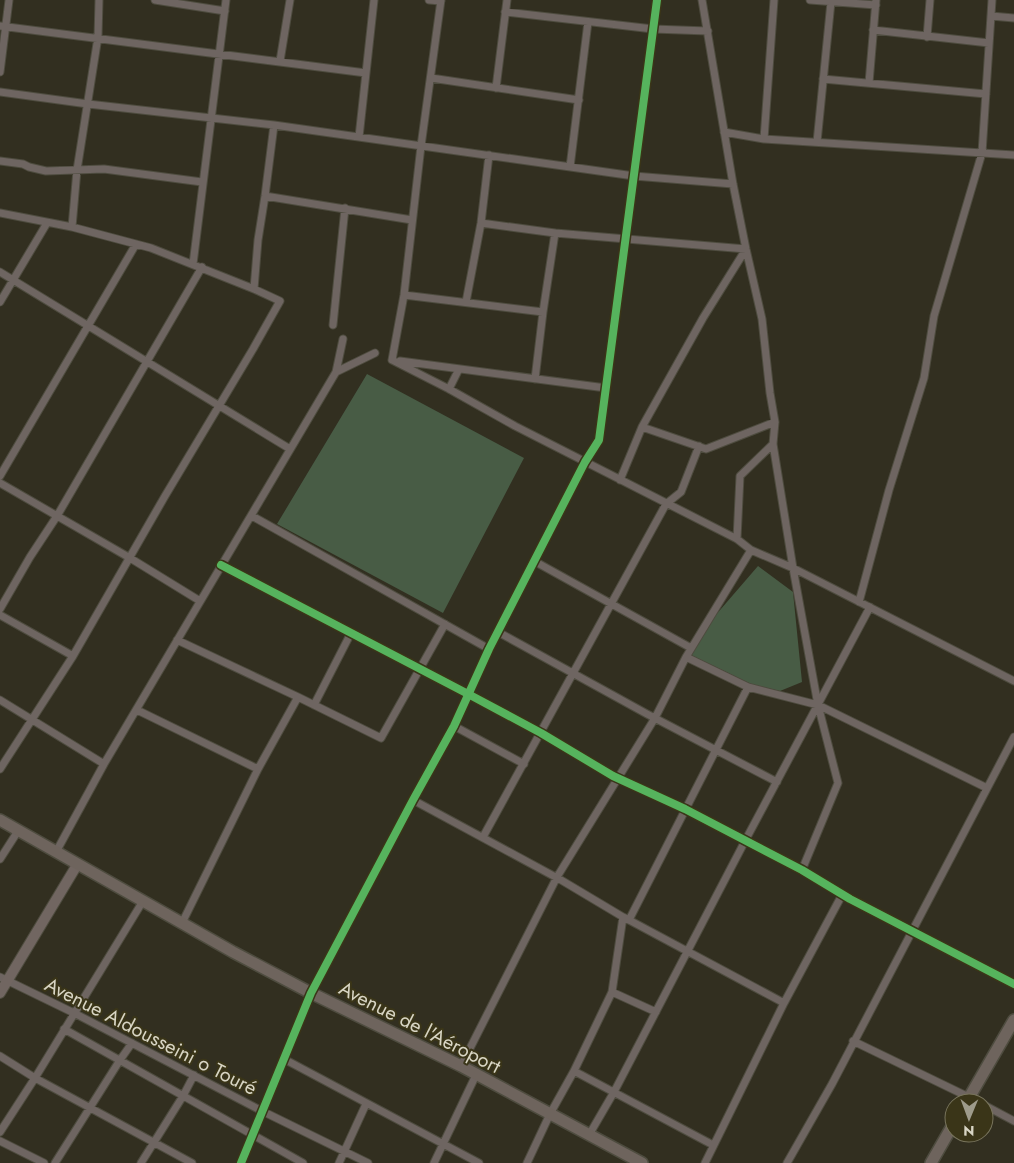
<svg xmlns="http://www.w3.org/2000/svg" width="1014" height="1163" font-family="Jost,sans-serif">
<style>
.green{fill:#485c45}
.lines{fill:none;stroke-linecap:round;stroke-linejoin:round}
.street-casing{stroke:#4e4c3f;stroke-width:9}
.secondary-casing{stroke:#4e4c3f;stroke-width:12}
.primary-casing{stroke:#4e4c3f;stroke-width:14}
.street{stroke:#6e6561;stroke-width:7}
.secondary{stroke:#716661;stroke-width:10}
.primary{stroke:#6e645d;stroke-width:11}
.cycleway-casing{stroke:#3a3518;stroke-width:11}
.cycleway{stroke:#56b35d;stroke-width:8}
.labels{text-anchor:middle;stroke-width:4;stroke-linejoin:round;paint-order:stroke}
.street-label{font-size:20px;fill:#d8d5c4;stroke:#3a3518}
</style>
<rect width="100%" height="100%" fill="#322f20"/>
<path class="green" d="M 367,374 L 524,458 L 443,613 L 277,524 Z
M 758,566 L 793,592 L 802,682 L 780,691 L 751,684 L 691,655 L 714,617 Z"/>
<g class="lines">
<g class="street-casing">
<path id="street" d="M 155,0 L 225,11
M 429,0 L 441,1
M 702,0 L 733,184 L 746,249 L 762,319 L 770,393 L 775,422 L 773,444 L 793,568 L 818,705 L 838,783 L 802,870
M 810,0 L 876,5
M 505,12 L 653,29 L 708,31
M 991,16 L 1014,18
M 0,26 L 366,73
M 873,30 L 989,43
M 927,37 L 930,0
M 280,61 L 290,0
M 0,72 L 9,0
M 431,78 L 579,100
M 823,79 L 986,94
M 869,83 L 876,0
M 496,88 L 507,0
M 0,92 L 88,104 L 274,125 L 634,176 L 733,184
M 724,132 L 764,139 L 1014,155
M 359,137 L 374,0
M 764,139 L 774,0
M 817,142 L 831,2
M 0,161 L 23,164 L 29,167 L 46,171 L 104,169 L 202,182
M 570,167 L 588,22
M 265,196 L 412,220
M 0,213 L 72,227 L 151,248 L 254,289 L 280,301 L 253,349 L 165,496 L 73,656 L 0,769
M 481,223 L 555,233 L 746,249 L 703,318 L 642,427 L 620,480
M 72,227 L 77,170 L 98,37 L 99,0
M 193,264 L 226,0
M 0,272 L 290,449
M 254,289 L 258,240 L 265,196 L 274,125
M 404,295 L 543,312
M 0,302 L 47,223
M 466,302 L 481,223 L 489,155
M 333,325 L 345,208
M 392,360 L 449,389 L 515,426 L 737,539 L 751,550 L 793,568 L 1014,681
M 392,360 L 404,295 L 421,146 L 441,0
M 400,361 L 606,388
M 336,372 L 375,353
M 535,379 L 543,312 L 555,233
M 449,389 L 459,369
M 642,427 L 706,449 L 775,422
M 0,476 L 136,244
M 0,483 L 130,558 L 200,601
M 252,516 L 489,649
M 737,539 L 740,476 L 773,444
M 534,561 L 691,648
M 221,565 L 470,695 L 541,733 L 613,776 L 685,809 L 802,870 L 850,899 L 1014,984
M 859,602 L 889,490 L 924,378 L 934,316 L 982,153 L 992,0
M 0,609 L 30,557 L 57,516 L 202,267
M 0,615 L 73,656
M 498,632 L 647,714 L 777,782
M 177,640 L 298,697 L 381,738 L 445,624
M 686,657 L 748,687 L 818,705 L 987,788
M 0,700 L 104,764
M 314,705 L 351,633
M 137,710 L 258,769
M 454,726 L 524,764
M 413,800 L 561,880 L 623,917 L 612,992 L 574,1071 L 550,1114 L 527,1163
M 483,837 L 666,504 L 681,492 L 699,446
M 56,852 L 104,764 L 336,372 L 343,339
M 0,859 L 18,831
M 623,917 L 629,920 L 748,687
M 629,920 L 784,1003
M 182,923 L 258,769 L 298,697
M 0,977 L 74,1013 L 262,1111 L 368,1163
M 612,992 L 656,1012
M 64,1029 L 303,1163
M 853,1041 L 981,1103
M 0,1056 L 35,1078 L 192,1163
M 284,1059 L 479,1163
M 461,1066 L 557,877 L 655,718 L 686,657 L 751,550
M 574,1071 L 713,1145
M 984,1105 L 1014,1121
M 0,1132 L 35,1078 L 143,901
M 589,1135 L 614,1092 L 745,841 L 870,607
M 0,1141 L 44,1163
M 55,1163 L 120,1060 L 132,1043
M 141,1163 L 183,1096 L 194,1075
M 241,1163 L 311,993 L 413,800 L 454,726 L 489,649 L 585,462 L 599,440 L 657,0
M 339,1163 L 366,1104
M 434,1163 L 476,1075
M 705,1163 L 784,1003 L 842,895
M 787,1163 L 832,1084 L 1014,737"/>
</g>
<g class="secondary-casing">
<path id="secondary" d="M 0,993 L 77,865"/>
</g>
<g class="primary-casing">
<path id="primary" d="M 0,820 L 233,952 L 311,993 L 461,1066 L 642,1163
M 966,1103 L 1014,1020
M 931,1163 L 954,1123"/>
</g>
<use href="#street" class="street"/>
<use href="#secondary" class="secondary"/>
<use href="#primary" class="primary"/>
<g class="cycleway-casing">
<path id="cycleway" d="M 221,565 L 470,695 L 541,733 L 613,776 L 685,809 L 802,870 L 850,899 L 1014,984
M 241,1163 L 311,993 L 413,800 L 454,726 L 489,649 L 585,462 L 599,440 L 657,0"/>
</g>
<use href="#cycleway" class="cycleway"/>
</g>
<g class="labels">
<g class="street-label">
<text transform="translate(420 1027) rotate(27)" y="7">Avenue de l'Aéroport</text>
<text transform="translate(151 1036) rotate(27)" y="7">Avenue Aldousseini o Touré</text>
</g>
</g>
<g transform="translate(969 1118) rotate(181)"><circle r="24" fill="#3a3518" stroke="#79755d"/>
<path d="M0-4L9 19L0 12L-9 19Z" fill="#9e9b8b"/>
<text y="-8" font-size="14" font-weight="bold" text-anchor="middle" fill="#d8d5c4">N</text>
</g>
</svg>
